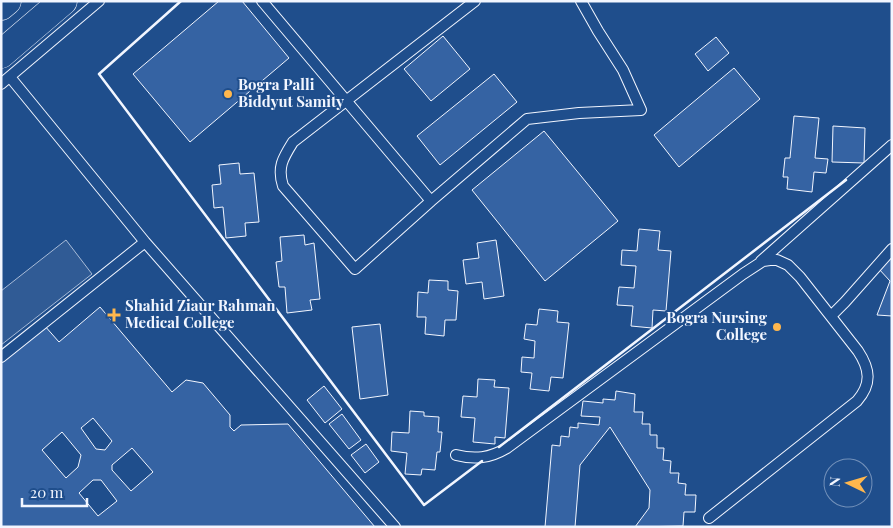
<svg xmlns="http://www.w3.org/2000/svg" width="893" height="528" font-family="'Playfair Display',serif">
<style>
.parking{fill:#305b95;stroke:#a8bbd7}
.building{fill:#3563a3;stroke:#f2f6ff;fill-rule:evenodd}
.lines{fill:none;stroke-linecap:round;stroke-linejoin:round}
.lane-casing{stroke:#f2f6ff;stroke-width:12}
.highway-casing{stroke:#f2f6ff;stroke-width:29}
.lane{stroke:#1f4e8c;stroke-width:10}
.highway{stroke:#1f4e8c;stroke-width:28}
.wall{stroke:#f2f6ff;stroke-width:2.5}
.poi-dot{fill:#ffb74d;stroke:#1f4e8c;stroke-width:2}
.labels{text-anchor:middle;stroke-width:4;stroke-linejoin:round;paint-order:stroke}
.poi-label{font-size:15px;font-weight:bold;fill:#f2f6ff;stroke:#1f4e8c;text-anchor:start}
</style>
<rect width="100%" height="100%" fill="#1f4e8c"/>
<path class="parking" d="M 66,240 L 92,274 L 1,345 L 1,291 Z"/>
<path class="building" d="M 219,1 L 242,1 L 289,58 L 190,142 L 133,74 Z
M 443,36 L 470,69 L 431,101 L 404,69 Z
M 716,37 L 729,53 L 708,71 L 695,54 Z
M 734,68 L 760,99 L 679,167 L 654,135 Z
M 494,74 L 517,102 L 440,165 L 417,136 Z
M 794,116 L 819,118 L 815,158 L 828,159 L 826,173 L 814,172 L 812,192 L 787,189 L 788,177 L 783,177 L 785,158 L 790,158 Z
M 833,126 L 865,128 L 864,163 L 832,162 Z
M 544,131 L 618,221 L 545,281 L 472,190 Z
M 239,163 L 240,174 L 254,173 L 259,222 L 245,223 L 246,236 L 226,238 L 223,207 L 214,208 L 212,185 L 221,184 L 219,165 Z
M 639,229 L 660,231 L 658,250 L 671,251 L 666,311 L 653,310 L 652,328 L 631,326 L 633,306 L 617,305 L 619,287 L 634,288 L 636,266 L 621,265 L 622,250 L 637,251 Z
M 304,235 L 305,245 L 314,243 L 320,299 L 310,300 L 312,310 L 287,313 L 285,287 L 279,287 L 276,262 L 282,261 L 280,237 Z
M 496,240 L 504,296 L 484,299 L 482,282 L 466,284 L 463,260 L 479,258 L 477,243 Z
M 892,255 L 892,316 L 877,315 L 890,281 L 878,268 Z
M 429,280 L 448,281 L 448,290 L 458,291 L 456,320 L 445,320 L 444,336 L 425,334 L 426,317 L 417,317 L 418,292 L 428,293 Z
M 100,307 L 172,392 L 186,380 L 203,383 L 230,415 L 230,427 L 234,431 L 241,425 L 288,424 L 375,527 L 1,527 L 1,362 L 44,325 L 59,342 ZM 93,418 L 112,441 L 105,450 L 96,449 L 81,428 ZM 62,432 L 81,455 L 78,467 L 66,478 L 42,450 ZM 132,448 L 153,472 L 131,491 L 112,470 L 112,465 ZM 93,480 L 101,480 L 117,501 L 98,516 L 79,493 Z
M 539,309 L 558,311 L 557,322 L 569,323 L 563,378 L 551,377 L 549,391 L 530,389 L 532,373 L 521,372 L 522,357 L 534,358 L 535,341 L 524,339 L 526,324 L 537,325 Z
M 380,324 L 388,395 L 360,399 L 352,327 Z
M 478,379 L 495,380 L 494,387 L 509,388 L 505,438 L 495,437 L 495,444 L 473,442 L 475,418 L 461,417 L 463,396 L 477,397 Z
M 324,386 L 342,409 L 325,423 L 307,400 Z
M 616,391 L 635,394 L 634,412 L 643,412 L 642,424 L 650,424 L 650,435 L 657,435 L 657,448 L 664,448 L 663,460 L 671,461 L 670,473 L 679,473 L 678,483 L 686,484 L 685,495 L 696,495 L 695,512 L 684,512 L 683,526 L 635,527 L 649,508 L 650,490 L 610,427 L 580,465 L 575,527 L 545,527 L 552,445 L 560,446 L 561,436 L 569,437 L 570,427 L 578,428 L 578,423 L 599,425 L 600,417 L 581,416 L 583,401 L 603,403 L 603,399 L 615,400 Z
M 410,411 L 424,412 L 424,416 L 439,417 L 438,432 L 442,432 L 440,452 L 437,452 L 435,470 L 422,469 L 421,475 L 405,474 L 407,453 L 391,451 L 392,432 L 409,433 Z
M 342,414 L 361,440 L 349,449 L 329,424 Z
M 366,444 L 379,462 L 365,473 L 351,455 Z"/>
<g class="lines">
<g class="lane-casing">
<path id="lane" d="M 262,1 L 431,201
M 475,1 L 293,142 C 283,158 277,167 283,186 L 355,269 L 431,201 L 527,119 L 579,113 L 641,110 L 623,70 L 598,31 L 581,1
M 10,77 L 145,242 L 395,527
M 1,84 L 99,1
M 761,261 L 892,145
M 831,316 L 845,302 L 892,249
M 1,357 L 145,242
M 456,455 C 475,460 490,458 507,448 L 743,274 L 763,261 L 770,260 L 777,260 L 788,265 L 800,277 L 858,351 C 870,369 872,384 857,401 L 709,518"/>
</g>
<g class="highway-casing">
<path id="highway" d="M 1,6 L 7,1
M 1,54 L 63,1"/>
</g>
<use href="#lane" class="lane"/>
<use href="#highway" class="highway"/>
<path class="wall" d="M 181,1 L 99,74 L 424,505 L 482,461
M 499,447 L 846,180"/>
</g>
<g class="poi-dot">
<circle cx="228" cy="94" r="5"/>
<path d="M111.5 307.5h5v5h5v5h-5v5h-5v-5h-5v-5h5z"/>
<circle cx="777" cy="327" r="5"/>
</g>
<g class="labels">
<g class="poi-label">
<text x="238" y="90">Bogra Palli<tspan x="238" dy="17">Biddyut Samity</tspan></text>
<text x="125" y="311">Shahid Ziaur Rahman<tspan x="125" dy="17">Medical College</tspan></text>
<text x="767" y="323" text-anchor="end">Bogra Nursing<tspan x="767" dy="17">College</tspan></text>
</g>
</g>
<rect width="893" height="528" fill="none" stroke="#f2f6ff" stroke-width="5"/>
<g transform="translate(848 483) rotate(275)"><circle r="24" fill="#1f4e8c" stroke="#7391ba"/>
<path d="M0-4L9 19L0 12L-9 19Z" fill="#ffb74d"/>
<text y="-8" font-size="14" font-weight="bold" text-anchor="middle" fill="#f2f6ff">N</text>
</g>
<path d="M22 498v8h65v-8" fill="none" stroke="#f2f6ff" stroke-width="2.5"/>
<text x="30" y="498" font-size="15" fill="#f2f6ff" stroke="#1f4e8c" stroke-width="4" paint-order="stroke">20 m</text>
</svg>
